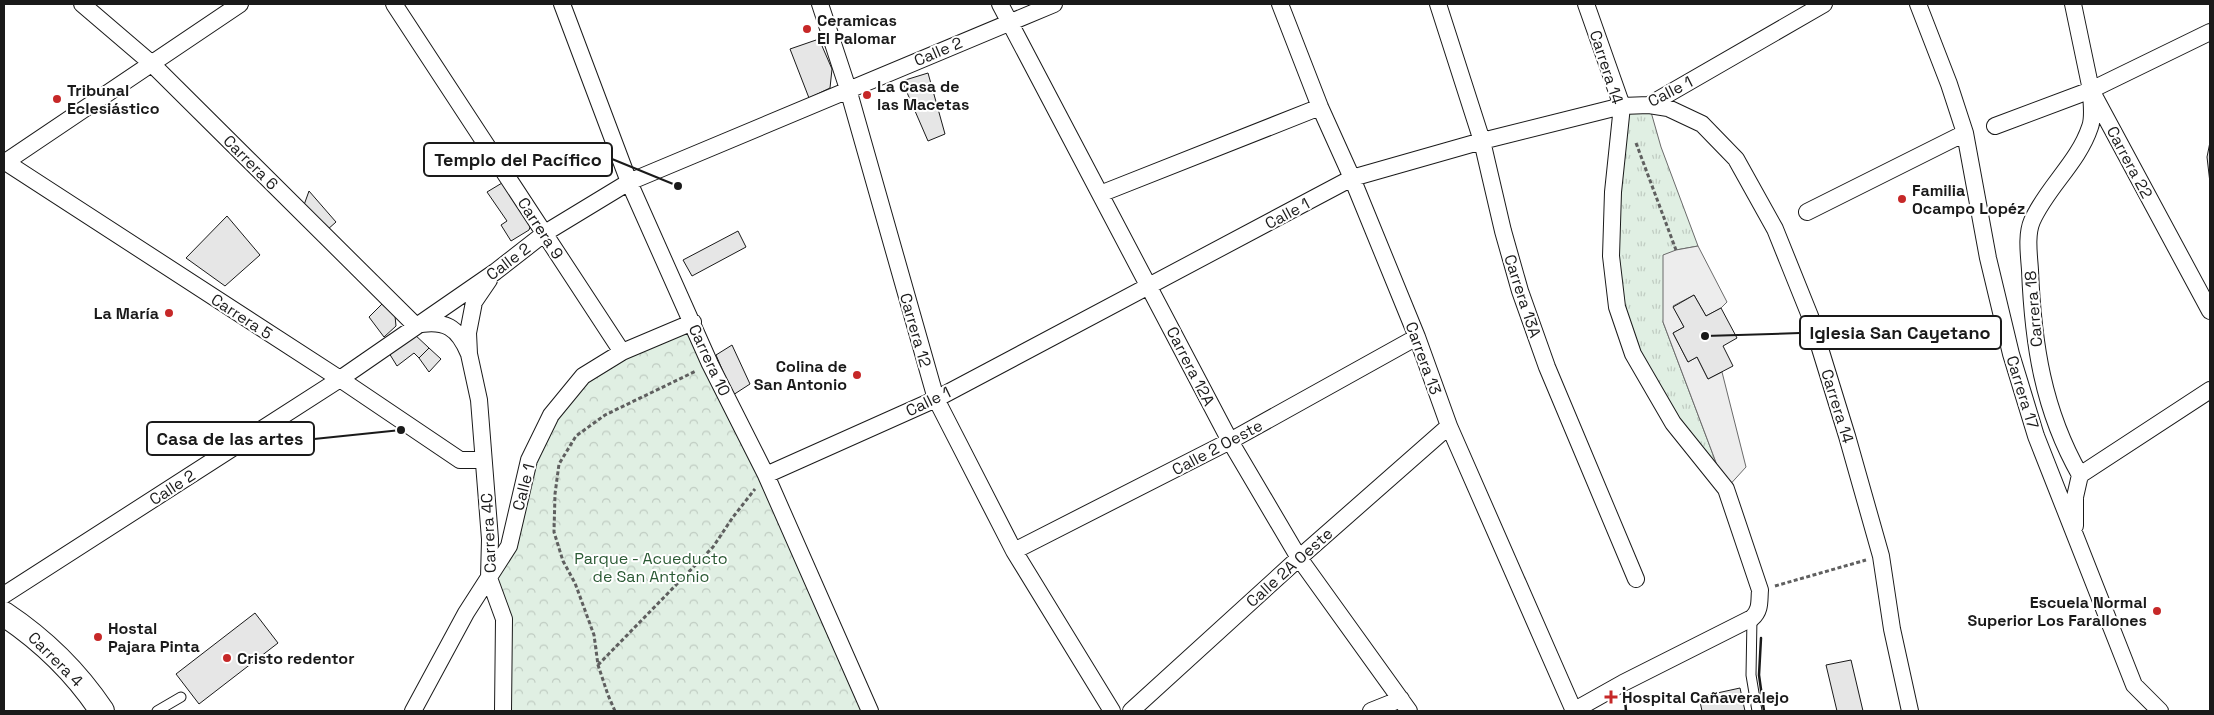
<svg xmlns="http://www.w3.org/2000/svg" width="2214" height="715" font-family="'Space Grotesk',sans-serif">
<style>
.grass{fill:url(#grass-tufts);stroke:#6a6a6a}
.park{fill:url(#park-crowns);stroke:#6a6a6a}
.parking{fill:#ededed;stroke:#6a6a6a}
.building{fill:#e6e6e6;stroke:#1a1a1a}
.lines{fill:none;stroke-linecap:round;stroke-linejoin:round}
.lane-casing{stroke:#1a1a1a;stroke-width:11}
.street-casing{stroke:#1a1a1a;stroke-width:18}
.secondary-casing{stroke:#1a1a1a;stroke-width:26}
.path{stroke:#5f5f5f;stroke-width:3;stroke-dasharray:4 2.5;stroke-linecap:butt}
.lane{stroke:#fff;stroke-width:9}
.street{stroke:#fff;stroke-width:16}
.secondary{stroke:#fff;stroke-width:24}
.wall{stroke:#1a1a1a;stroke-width:2.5}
.poi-dot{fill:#c62828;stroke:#fff;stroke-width:2}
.labels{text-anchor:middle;stroke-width:4;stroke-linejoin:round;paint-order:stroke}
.poi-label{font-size:16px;font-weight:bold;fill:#1a1a1a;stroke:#fff;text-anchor:start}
.street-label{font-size:16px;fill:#1a1a1a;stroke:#fff}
.park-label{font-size:16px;fill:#2b5a34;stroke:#fff}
.leader{fill:none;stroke:#1a1a1a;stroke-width:2}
.callout-dot{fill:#1a1a1a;stroke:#fff;stroke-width:2}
.callout{fill:#fff;stroke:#1a1a1a;stroke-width:2}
.callout-label{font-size:18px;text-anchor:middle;font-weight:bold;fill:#1a1a1a}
</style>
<defs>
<pattern id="grass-tufts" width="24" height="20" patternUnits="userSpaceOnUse" patternTransform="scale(1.25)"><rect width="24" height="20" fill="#e0efe3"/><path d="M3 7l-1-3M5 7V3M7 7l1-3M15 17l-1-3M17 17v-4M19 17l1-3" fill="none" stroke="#c0ccc2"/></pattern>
<pattern id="park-crowns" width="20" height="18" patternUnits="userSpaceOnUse" patternTransform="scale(1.25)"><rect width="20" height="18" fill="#e0efe3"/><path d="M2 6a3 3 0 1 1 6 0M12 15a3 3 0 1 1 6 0" fill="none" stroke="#c0ccc2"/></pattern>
</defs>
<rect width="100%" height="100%" fill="#fff"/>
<path class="grass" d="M 1649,105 L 1661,147 L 1698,246 L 1676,250 L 1663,322 L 1726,489 L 1673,423 L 1617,307 L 1622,106 Z"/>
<path class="park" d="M 693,322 L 870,711 L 503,711 L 504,619 L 489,578 L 509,546 L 529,460 L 583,376 Z"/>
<path class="parking" d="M 1698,246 L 1727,302 L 1721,308 L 1706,316 L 1694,295 L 1673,306 L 1684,327 L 1673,333 L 1688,362 L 1697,357 L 1708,379 L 1722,372 L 1746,467 L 1726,489 L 1663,322 L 1663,255 L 1676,250 Z"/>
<path class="building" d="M 819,39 L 832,69 L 830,88 L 809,98 L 790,49 Z
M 928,73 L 945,134 L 928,141 L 902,81 Z
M 2210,142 L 2210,183 L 2207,157 Z
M 502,183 L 529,221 L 530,227 L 529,230 L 511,241 L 501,225 L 507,221 L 487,192 Z
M 309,191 L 336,222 L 327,230 L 304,205 Z
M 227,216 L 260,255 L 225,286 L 186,258 Z
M 738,231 L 746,247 L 692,276 L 683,260 Z
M 1694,295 L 1706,316 L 1721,308 L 1737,338 L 1723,346 L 1733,366 L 1708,379 L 1697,357 L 1688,362 L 1673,333 L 1684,327 L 1673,307 Z
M 382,304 L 395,316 L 396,326 L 384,337 L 369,317 Z
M 413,333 L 429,348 L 419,358 L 414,353 L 397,366 L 389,353 Z
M 732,345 L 750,384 L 733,395 L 716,355 Z
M 429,348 L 441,359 L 429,372 L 419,358 Z
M 255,613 L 278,643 L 199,704 L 176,674 Z
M 1851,660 L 1863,711 L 1837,711 L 1826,665 Z
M 1740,688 L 1745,711 L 1702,711 L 1699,697 Z"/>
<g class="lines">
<g class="lane-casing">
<path id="lane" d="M 1752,618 L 1751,675 L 1757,711
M 157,711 L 181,697"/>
</g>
<g class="street-casing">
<path id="street" d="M 82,4 L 151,63 L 415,325 C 445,319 458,327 469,354
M 394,4 L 622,352
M 562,4 L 629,182 L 710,364 L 766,475 L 870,711
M 820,4 L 848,89 L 936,399 L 1014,551 L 1112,711
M 1000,4 L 1230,441 L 1299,558 L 1409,711
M 1280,4 L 1320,107 L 1352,178 L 1417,337 L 1449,426 L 1574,711
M 1438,4 L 1482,141 L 1503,231 L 1520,291 L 1547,367 L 1636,579
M 1918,4 L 1949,84 L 1965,133 L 1988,258 L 2011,354 L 2036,436 L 2134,685 L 2160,711
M 2073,4 L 2091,90 L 2210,311
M 1649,105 L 1668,108 L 1702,124 L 1736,159 L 1775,229 L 1810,316 L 1847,436 L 1881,556 L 1892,629 L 1910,711
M 1995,126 L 2091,90 L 2210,32
M 4,161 L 340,379 L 460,460 L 483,460
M 4,163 L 240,4
M 1100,194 L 1320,107
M 1807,212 L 1965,133
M 489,280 L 474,302 L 468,333 L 469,354 L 479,400 L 490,539 L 489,578 L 504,619 L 503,711
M 766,475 L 936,399 L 1352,178 L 1482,141 L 1622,106 L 1649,105 L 1824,4
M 2080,475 L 2210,390
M 2075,526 L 2075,497 L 2080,475 C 2043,410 2033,344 2030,270 C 2029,255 2026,235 2032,221 C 2047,187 2078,163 2090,127 C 2094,117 2091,101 2091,90
M 1014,551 L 1230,441 L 1417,337
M 4,595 L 340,379 L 495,272 L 545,233 L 629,182 L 1054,4
M 413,711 L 466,613 L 509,546 L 529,460 L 551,415 L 583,376 L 622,352 L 693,322
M 1131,711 L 1299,558 L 1449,426
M 1371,711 L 1401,699
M 1573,711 L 1623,683 L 1752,618 C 1761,610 1759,601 1760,590 L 1726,489 L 1673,423 L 1633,354 L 1617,307 L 1611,256 L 1613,192 L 1622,106 L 1586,4"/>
</g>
<g class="secondary-casing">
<path id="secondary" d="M 4,614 C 43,640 76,672 102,711"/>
</g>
<path class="path" d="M 1636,143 L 1676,250
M 1775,586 L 1866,560
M 598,665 L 713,547 L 733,517 L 755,489
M 615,711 L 608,695 L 598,665 L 594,635 L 575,583 L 563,561 L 554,532 L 555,494 L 559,464 L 576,436 L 605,415 L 696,371"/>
<use href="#lane" class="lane"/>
<use href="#street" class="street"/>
<use href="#secondary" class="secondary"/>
<path class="wall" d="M 1761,638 L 1759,675 L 1764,711
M 1624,688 L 1626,711"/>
</g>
<g class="poi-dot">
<circle cx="807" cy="29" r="5"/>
<circle cx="867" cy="95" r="5"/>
<circle cx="57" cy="99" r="5"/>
<circle cx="1902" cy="199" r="5"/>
<circle cx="169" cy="313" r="5"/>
<circle cx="857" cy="375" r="5"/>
<circle cx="2157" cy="611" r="5"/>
<circle cx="98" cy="637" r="5"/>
<circle cx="227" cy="658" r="5"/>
<path d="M1608.5 689.5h5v5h5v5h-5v5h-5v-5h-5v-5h5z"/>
</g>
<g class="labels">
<g class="poi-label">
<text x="817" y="26">Ceramicas<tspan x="817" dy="18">El Palomar</tspan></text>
<text x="877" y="92">La Casa de<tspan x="877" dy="18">las Macetas</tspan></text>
<text x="67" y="96">Tribunal<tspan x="67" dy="18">Eclesiástico</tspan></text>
<text x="1912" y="196">Familia<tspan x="1912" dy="18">Ocampo Lopéz</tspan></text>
<text x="159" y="319" text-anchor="end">La María</text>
<text x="847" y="372" text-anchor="end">Colina de<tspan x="847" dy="18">San Antonio</tspan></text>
<text x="2147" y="608" text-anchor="end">Escuela Normal<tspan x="2147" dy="18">Superior Los Farallones</tspan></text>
<text x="108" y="634">Hostal<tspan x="108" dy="18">Pajara Pinta</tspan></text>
<text x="237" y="664">Cristo redentor</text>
<text x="1622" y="703">Hospital Cañaveralejo</text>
</g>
<g class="street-label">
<text transform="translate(938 51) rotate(-23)" y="6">Calle 2</text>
<text transform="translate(1607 67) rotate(72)" y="6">Carrera 14</text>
<text transform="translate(1670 91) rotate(-27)" y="6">Calle 1</text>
<text transform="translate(251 162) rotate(45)" y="6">Carrera 6</text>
<text transform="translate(2130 162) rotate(62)" y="6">Carrera 22</text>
<text transform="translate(1287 213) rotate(-28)" y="6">Calle 1</text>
<text transform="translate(541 228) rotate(57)" y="6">Carrera 9</text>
<text transform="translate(508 261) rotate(-37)" y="6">Calle 2</text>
<text transform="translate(1523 296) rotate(72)" y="6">Carrera 13A</text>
<text transform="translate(2033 309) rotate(-95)" y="6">Carrera 18</text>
<text transform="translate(242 316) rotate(33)" y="6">Carrera 5</text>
<text transform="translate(916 330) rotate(74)" y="6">Carrera 12</text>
<text transform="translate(1424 358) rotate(70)" y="6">Carrera 13</text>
<text transform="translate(710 360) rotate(65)" y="6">Carrera 10</text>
<text transform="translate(1191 366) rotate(63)" y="6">Carrera 12A</text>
<text transform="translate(2023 392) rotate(73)" y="6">Carrera 17</text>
<text transform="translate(928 401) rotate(-26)" y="6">Calle 1</text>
<text transform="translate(1838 406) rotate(73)" y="6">Carrera 14</text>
<text transform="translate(1217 447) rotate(-28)" y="6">Calle 2 Oeste</text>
<text transform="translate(172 487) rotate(-33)" y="6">Calle 2</text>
<text transform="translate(523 487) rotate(-76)" y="6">Calle 1</text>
<text transform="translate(488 533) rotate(-93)" y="6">Carrera 4C</text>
<text transform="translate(1289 567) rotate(-42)" y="6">Calle 2A Oeste</text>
<text transform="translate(56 659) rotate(45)" y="6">Carrera 4</text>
</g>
<g class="park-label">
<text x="651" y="564">Parque - Acueducto<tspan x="651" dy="18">de San Antonio</tspan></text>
</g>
</g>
<path class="leader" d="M678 186L612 159M1705 336L1800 333M401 430L314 439"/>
<g class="callout-dot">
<circle cx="678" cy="186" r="5"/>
<circle cx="1705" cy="336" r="5"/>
<circle cx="401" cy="430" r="5"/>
</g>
<g class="callout">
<rect x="424" y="143" width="188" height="33" rx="5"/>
<rect x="1800" y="316" width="201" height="33" rx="5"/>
<rect x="147" y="422" width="167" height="33" rx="5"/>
</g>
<g class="callout-label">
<text x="518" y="166">Templo del Pacífico</text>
<text x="1900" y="339">Iglesia San Cayetano</text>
<text x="230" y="445">Casa de las artes</text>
</g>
<rect width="2214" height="715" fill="none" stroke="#1a1a1a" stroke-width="10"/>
</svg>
